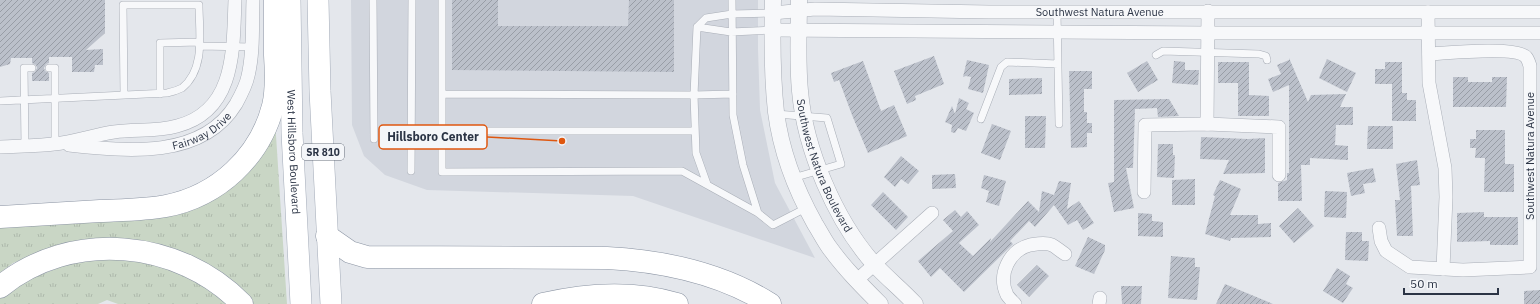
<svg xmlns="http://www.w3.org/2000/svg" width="1540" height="304" font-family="'IBM Plex Sans',sans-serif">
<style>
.built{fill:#d2d6de}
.grass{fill:url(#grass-tufts)}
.building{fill:url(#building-hatch)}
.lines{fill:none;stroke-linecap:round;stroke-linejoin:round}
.service-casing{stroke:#a9aeb7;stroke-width:8}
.minor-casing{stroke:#a9aeb7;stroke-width:14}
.tertiary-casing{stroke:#a9aeb7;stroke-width:17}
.primary-casing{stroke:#a3abb8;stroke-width:22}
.motorway-casing{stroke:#8b94a3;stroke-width:23}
.service{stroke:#f7f8fa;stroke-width:7}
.minor{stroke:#f7f8fa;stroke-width:13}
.tertiary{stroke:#f7f8fa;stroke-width:16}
.primary{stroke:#fff;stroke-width:21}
.motorway{stroke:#fff;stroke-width:22}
.labels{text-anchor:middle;stroke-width:4;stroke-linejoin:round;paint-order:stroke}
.shield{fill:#f4f6f9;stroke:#676e7b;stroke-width:1}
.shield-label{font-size:10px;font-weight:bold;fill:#2b3445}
.street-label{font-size:11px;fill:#2b3445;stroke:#f4f6f9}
.leader{fill:none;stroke:#df570f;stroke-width:1.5}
.callout-dot{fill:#df570f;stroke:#f4f6f9;stroke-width:1.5}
.callout{fill:#f4f6f9;stroke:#df570f;stroke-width:1.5}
.callout-label{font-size:12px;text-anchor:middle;font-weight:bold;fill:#2b3445}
</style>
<defs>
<pattern id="grass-tufts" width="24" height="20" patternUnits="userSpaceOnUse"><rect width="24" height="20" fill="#c9d6c5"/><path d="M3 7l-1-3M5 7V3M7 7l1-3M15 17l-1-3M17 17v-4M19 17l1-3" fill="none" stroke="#adb8ab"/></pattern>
<pattern id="building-hatch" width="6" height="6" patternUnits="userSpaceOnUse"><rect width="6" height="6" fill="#bbc0ca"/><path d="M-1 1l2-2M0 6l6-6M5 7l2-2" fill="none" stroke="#989da6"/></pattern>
</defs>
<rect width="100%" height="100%" fill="#e4e7ec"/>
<path class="built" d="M 351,0 L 758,0 L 758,49 L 760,110 L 775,183 L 815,258 L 633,196 L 427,190 L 385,175 L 364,156 L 352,125 Z"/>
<path class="grass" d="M 275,120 L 287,304 L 251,304 L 215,272 L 49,249 L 13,263 L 0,273 L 0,222 L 181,208 Z
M 138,259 L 192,277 L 230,304 L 118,304 L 107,300 L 98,304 L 0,304 L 0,297 L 20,283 L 77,260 Z"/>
<path class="building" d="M 0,0 L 105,0 L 105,33 L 86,50 L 103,49 L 103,65 L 95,65 L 94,72 L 72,72 L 72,57 L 49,57 L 49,63 L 46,64 L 44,68 L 45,71 L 49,73 L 49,81 L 32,81 L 32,73 L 35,72 L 37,68 L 36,65 L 32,63 L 32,58 L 11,58 L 10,64 L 0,67 Z
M 452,0 L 498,0 L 498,26 L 628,26 L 629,0 L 674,0 L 674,72 L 452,70 Z
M 934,56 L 944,84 L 915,96 L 916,100 L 907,104 L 894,71 Z
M 1289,58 L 1308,102 L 1311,95 L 1346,94 L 1340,107 L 1353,107 L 1353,125 L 1336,125 L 1335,145 L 1348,146 L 1348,160 L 1310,158 L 1310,165 L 1301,165 L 1302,201 L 1278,201 L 1278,183 L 1287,180 L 1287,173 L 1289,173 L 1289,85 L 1273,92 L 1268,79 L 1281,74 L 1277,65 L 1289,60 Z
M 1327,59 L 1356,73 L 1347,92 L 1319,78 Z
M 967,60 L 989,65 L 983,93 L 968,89 L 971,77 L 966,76 L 963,77 Z
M 863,61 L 881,111 L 894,105 L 907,136 L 868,153 L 852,115 L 839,80 L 834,82 L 831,73 Z
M 1147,61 L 1158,80 L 1138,92 L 1127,73 Z
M 1174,61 L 1185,62 L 1185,70 L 1199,70 L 1198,85 L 1172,83 Z
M 1218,62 L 1249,62 L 1249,95 L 1269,96 L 1269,116 L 1238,116 L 1238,83 L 1218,83 Z
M 1385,62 L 1402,62 L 1402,93 L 1407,93 L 1407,100 L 1416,100 L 1416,121 L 1392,121 L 1392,84 L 1375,84 L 1375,69 L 1385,69 Z
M 1069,71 L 1092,71 L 1092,89 L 1084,89 L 1084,112 L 1087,112 L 1087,123 L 1092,123 L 1092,133 L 1087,133 L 1087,147 L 1071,148 Z
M 1453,77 L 1468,77 L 1468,82 L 1492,82 L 1492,77 L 1507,77 L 1506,107 L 1453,107 Z
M 1042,78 L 1042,94 L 1009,95 L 1009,79 Z
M 959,98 L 969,103 L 966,109 L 974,113 L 966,131 L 958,128 L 955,133 L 951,132 L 952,125 L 945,122 L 952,106 L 955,114 Z
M 1169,99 L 1179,116 L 1158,117 L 1157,108 L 1135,109 L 1133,168 L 1126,168 L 1134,208 L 1114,212 L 1108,183 L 1114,182 L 1114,100 Z
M 1025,116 L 1046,116 L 1045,148 L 1025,148 Z
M 992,124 L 1011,131 L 1000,160 L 981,153 Z
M 1368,126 L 1393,126 L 1393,149 L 1367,149 Z
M 1476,130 L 1505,130 L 1505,164 L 1514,164 L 1514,192 L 1484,192 L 1485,158 L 1475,158 L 1476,148 L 1470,148 L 1470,139 L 1476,139 Z
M 1201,137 L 1248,139 L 1265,138 L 1265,173 L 1223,174 L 1229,160 L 1200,159 Z
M 1158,144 L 1173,144 L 1173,155 L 1175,155 L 1174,178 L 1157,177 Z
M 901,156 L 919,171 L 908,184 L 901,179 L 895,187 L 884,177 Z
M 1417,160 L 1420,185 L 1411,186 L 1413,236 L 1397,236 L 1395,200 L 1400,200 L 1396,164 Z
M 1373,168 L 1376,182 L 1363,184 L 1365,193 L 1351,196 L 1347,173 Z
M 955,174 L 956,188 L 932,189 L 932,175 Z
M 984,175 L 1006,181 L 999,206 L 986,202 L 989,191 L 981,188 Z
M 1195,179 L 1195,205 L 1172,205 L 1172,180 Z
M 1220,180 L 1241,189 L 1230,215 L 1258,215 L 1258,224 L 1271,223 L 1271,237 L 1231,238 L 1230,241 L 1205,234 L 1215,196 L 1213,195 Z
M 1059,181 L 1071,183 L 1067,209 L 1079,201 L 1094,223 L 1083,230 L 1077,220 L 1068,225 L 1054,205 L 1035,227 L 1029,221 L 1010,241 L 1013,244 L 964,292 L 940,268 L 931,277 L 918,261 L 953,231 L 943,220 L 955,210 L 961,217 L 967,211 L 979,225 L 959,243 L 973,256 L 991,238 L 990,242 L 1028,201 L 1039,212 L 1042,191 L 1054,195 Z
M 1325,191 L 1347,192 L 1346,218 L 1324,217 Z
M 883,192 L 908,217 L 896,230 L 871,205 Z
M 1298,208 L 1314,226 L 1294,243 L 1279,226 Z
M 1484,212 L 1484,217 L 1518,217 L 1518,245 L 1490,245 L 1490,241 L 1457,242 L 1457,213 Z
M 1138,213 L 1152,214 L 1152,221 L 1163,222 L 1163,237 L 1138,236 Z
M 1346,232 L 1362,232 L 1362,241 L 1369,241 L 1368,261 L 1345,260 Z
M 1088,237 L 1105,245 L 1105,250 L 1094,274 L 1075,266 Z
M 1171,256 L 1195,258 L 1195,267 L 1200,267 L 1197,300 L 1168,298 Z
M 1037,265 L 1049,276 L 1029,297 L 1017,285 Z
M 1337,268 L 1350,276 L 1346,284 L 1353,288 L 1343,303 L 1323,291 Z
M 1225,284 L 1273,304 L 1216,304 Z
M 1121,286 L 1142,286 L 1141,304 L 1122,304 Z
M 1540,290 L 1540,304 L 1524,304 L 1524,291 Z"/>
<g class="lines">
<g class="service-casing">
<path id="service" d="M 373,0 L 374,139
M 442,0 L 442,172 L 682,171 L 758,213 L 773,225 L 806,208
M 732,0 L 733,115 L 743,165 L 758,213
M 1057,12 L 1059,124
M 697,27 L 731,32 L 773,30
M 199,46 L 252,47
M 1156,55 L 1163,51 L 1259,54 L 1266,56 L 1267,60
M 49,68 L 55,68 L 55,144
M 160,94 L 160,43 L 199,42
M 442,94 L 694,95 L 697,27 L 706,18 L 732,14 L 773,13
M 0,101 L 167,93 C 172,92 178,90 182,88 C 206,69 199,32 199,5 L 123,5 L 124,95
M 776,114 L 827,118 L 841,164 L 793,178
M 981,119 L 1001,67 L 1007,62 L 1058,64
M 441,131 L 695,131
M 25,146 L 24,68 L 32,68
M 411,171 L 412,0
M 707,184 L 696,153 L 694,95 L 733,94"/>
</g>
<g class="minor-casing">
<g id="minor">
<path d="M 1428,12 L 1429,83 L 1445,168 L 1446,197 L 1443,269"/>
<path id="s1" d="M 773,13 L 815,9 L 989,12 L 1540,12"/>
<path d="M 773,30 L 1208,33 L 1540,33"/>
<path d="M 1207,124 L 1208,11"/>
<path id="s2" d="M 69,145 C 125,151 202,160 236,104 C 241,95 246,86 248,76 C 254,51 252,25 253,0"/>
<path d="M 0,147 C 18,146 37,146 54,144 C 74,142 94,135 114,132 C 135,129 156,132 177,126 C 236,111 233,49 235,0"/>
<path d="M 1144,192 L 1145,125 L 1207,124 L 1279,127 L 1279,175"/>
<path d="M 1379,228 L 1381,241 L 1386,251 L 1410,267 L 1463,270 L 1530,267 L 1530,66 C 1529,63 1528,59 1526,57 C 1517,46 1445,53 1429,54"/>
<path d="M 857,280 L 932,213"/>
<path d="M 1015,304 C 1012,301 1009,298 1007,295 C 997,274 1010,250 1030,245 C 1037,244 1045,242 1052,245 C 1056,247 1060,251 1065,254"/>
<path d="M 1099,304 L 1100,298"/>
</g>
</g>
<g class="tertiary-casing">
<g id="tertiary">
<path d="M 773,0 C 772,37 772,76 776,112 C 781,151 796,190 815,224 C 820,232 824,240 829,247 C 844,268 862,286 880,304"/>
<path id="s3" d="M 799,0 C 799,30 797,61 800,91 C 805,149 835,220 874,264 C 887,278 902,290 915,304"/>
</g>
</g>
<g class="primary-casing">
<g id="primary">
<path id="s4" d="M 290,0 L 292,133 L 301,304"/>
<path d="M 318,0 L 320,91 L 331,304"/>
</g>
</g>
<g class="motorway-casing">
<path id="motorway" d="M 0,217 C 33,215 67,213 100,211 C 122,210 145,210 166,206 C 218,196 260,157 273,106 C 277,90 276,71 275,55 C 275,36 275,18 275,0
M 327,236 L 350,252 L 367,257 L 607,258 C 664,261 721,273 770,304
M 0,287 C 71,229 179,239 242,304
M 543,304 C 586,294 634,291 677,304"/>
</g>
<use href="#service" class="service"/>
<use href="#minor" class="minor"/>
<use href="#tertiary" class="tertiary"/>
<use href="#primary" class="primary"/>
<use href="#motorway" class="motorway"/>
</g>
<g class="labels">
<rect class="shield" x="302" y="144" width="42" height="16" rx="3"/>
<g class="shield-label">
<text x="323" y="156">SR 810</text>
</g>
<g class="street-label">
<text dy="4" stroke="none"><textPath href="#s1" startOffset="327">Southwest Natura Avenue</textPath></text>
<text dy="4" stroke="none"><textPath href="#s2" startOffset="137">Fairway Drive</textPath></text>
<text dy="4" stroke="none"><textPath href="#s4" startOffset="152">West Hillsboro Boulevard</textPath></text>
<text transform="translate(1530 156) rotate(-90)" y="4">Southwest Natura Avenue</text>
<text dy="4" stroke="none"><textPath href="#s3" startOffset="170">Southwest Natura Boulevard</textPath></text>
</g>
</g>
<path class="leader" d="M562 141L487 137"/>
<circle class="callout-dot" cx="562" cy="141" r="4"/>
<rect class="callout" x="379" y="125" width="108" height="24" rx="4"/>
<g class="callout-label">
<text x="433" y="141">Hillsboro Center</text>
</g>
<path d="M1404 288v6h94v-6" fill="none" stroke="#2b3445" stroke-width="2"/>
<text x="1410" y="288" font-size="12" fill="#2b3445" stroke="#f4f6f9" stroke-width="3" paint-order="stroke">50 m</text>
</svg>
